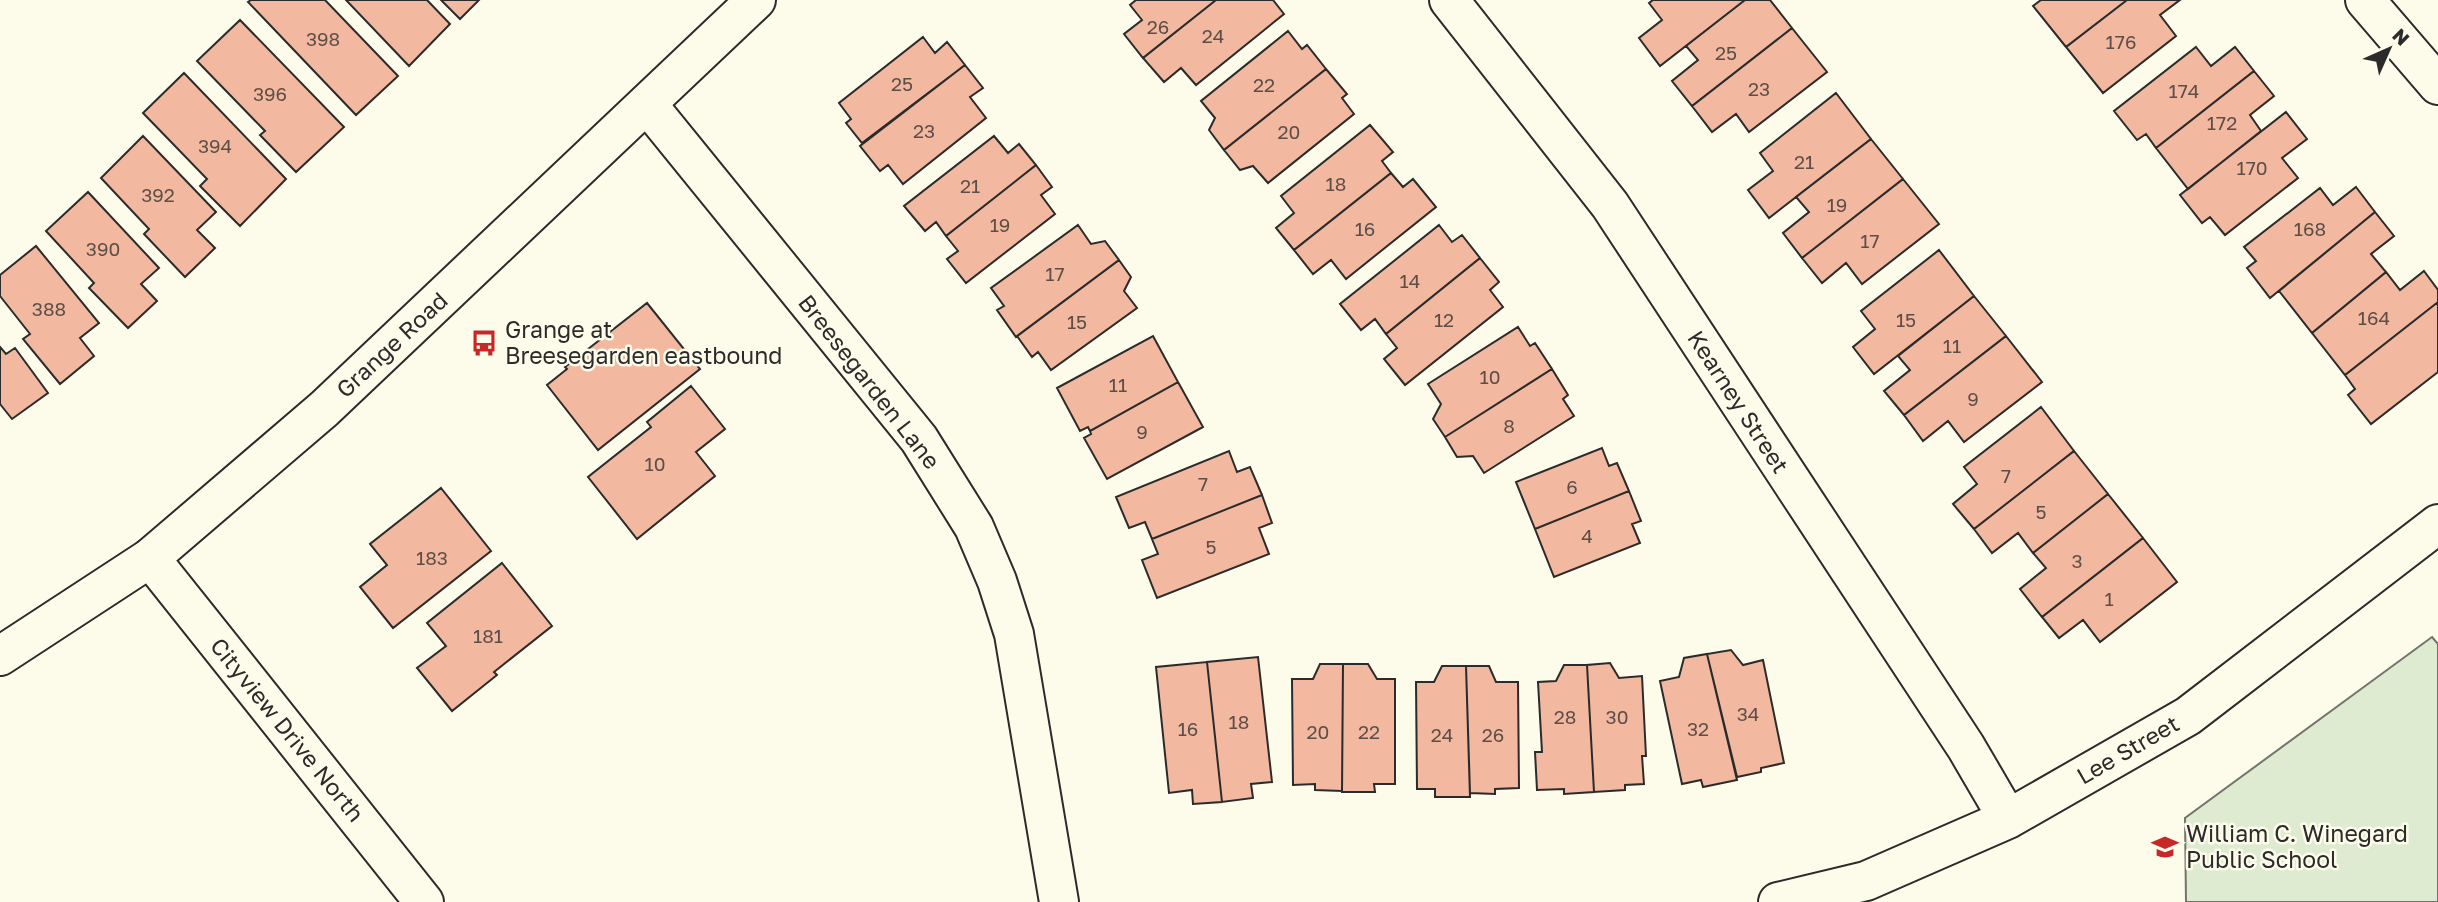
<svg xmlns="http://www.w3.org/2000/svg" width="2438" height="902" font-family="'Golos Text',sans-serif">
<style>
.green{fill:#deebd1;stroke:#74746e;stroke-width:2}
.building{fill:#f2b8a0;stroke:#2b2b2b;stroke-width:2}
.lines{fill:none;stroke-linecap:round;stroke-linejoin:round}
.street-casing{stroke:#2b2b2b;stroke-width:42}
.secondary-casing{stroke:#2b2b2b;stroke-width:42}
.street{stroke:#fdfbea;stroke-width:38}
.secondary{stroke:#fdfbea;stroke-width:38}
.labels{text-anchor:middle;stroke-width:5;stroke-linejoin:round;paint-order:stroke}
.number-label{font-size:19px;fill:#5d4e48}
.poi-label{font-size:23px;fill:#2b2b2b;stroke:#fdfbea;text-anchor:start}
.street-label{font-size:23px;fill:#2b2b2b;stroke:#fdfbea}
</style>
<rect width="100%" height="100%" fill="#fdfbea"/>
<path class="green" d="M 2432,637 L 2438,644 L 2438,902 L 2186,902 L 2185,818 Z"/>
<path class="building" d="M 251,0 L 325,0 L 398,76 L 356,115 L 248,2 Z
M 346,0 L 427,0 L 450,24 L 409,66 Z
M 441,0 L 479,0 L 460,19 Z
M 1136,0 L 1216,0 L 1143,58 L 1124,34 L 1142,20 L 1130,5 Z
M 1216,0 L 1273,0 L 1284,14 L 1196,85 L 1181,68 L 1164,82 L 1143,58 Z
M 1653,0 L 1745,0 L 1660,66 L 1639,38 L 1662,20 L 1649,3 Z
M 1745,0 L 1770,0 L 1792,28 L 1692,106 L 1672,81 L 1698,60 L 1686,46 Z
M 2041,0 L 2127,0 L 2066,47 L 2033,6 Z
M 2127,0 L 2180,0 L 2160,15 L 2176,36 L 2103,93 L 2066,47 Z
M 240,20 L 344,127 L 296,172 L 260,135 L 265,131 L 197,61 Z
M 1792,28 L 1827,72 L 1749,132 L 1736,114 L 1712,132 L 1692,106 Z
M 1288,31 L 1302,49 L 1307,45 L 1326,69 L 1224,150 L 1209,130 L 1215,118 L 1201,101 Z
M 923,37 L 935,53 L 947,42 L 965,65 L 862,143 L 846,123 L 851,119 L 839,103 Z
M 2196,47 L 2211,66 L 2235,47 L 2254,71 L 2156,148 L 2146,134 L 2137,140 L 2114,111 Z
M 965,65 L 983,88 L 970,97 L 986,118 L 903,184 L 888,165 L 880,171 L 860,146 Z
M 1326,69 L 1347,94 L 1342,98 L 1354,114 L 1268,183 L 1253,166 L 1240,170 L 1224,150 Z
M 2254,71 L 2274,96 L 2250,115 L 2261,131 L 2188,189 L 2156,148 Z
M 184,73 L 286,179 L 240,226 L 200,186 L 207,179 L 143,113 Z
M 1836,93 L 1871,139 L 1769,218 L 1748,190 L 1773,171 L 1760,153 Z
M 2286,112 L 2307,139 L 2282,158 L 2298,178 L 2225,235 L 2210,217 L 2202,223 L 2180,195 Z
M 1370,125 L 1393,152 L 1382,161 L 1391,173 L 1294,250 L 1276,228 L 1294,213 L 1281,196 Z
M 143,136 L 216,212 L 197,230 L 215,248 L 185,277 L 144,234 L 149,229 L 101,178 Z
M 994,136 L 1008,153 L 1019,144 L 1036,165 L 946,236 L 936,222 L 925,231 L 904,206 Z
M 1871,139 L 1903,179 L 1802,258 L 1783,233 L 1809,212 L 1796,197 Z
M 1036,165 L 1052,187 L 1041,195 L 1055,214 L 966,283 L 947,259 L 958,251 L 946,236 Z
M 1391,173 L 1403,187 L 1413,179 L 1436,207 L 1346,279 L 1331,260 L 1313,274 L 1294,250 Z
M 1903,179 L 1939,224 L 1862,284 L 1846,263 L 1822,283 L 1802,258 Z
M 2356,187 L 2375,212 L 2270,298 L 2247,268 L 2256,261 L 2244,247 L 2320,188 L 2333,205 Z
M 88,192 L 159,268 L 141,284 L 157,301 L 128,328 L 89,288 L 94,283 L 46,231 Z
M 2375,212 L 2394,236 L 2371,254 L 2386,272 L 2312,333 L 2279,291 Z
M 1078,225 L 1091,244 L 1105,241 L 1119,260 L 1016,337 L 997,310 L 1004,306 L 991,288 Z
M 1439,225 L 1452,242 L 1462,235 L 1480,258 L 1386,334 L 1375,319 L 1361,330 L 1340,304 Z
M 36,246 L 99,323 L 80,338 L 94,356 L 60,384 L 23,339 L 30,334 L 0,296 L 0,275 Z
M 1939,250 L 1974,296 L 1874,374 L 1853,347 L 1875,329 L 1861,311 Z
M 1480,258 L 1499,282 L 1490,290 L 1503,307 L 1405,385 L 1384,359 L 1397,348 L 1386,334 Z
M 1119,260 L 1131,277 L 1124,291 L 1137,308 L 1051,370 L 1038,352 L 1032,357 L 1017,336 Z
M 2424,271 L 2438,290 L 2438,302 L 2345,375 L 2312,333 L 2386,272 L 2400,290 Z
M 1974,296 L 2006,336 L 1904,415 L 1884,391 L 1910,370 L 1898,356 Z
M 2438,302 L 2438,372 L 2371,424 L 2348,395 L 2355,389 L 2345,375 Z
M 647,303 L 700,369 L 598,450 L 547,385 L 567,369 L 565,367 Z
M 1518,327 L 1530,346 L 1535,343 L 1552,369 L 1445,437 L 1433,419 L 1441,404 L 1428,384 Z
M 1153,336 L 1178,382 L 1090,431 L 1088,427 L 1080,431 L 1057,388 Z
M 2006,336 L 2042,382 L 1964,442 L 1948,421 L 1923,441 L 1904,415 Z
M 0,347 L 6,354 L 15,348 L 48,393 L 12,419 L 0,404 Z
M 1552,369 L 1568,395 L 1563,399 L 1574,416 L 1484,473 L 1473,456 L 1457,457 L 1445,437 Z
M 1178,382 L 1203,427 L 1107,479 L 1084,438 L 1091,434 L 1090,431 Z
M 691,386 L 725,429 L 696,452 L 715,476 L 637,539 L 588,477 L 651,427 L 647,422 Z
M 2041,407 L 2074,451 L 1974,529 L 1953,504 L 1977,484 L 1964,467 Z
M 1602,448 L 1609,466 L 1617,463 L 1629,491 L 1535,529 L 1516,482 Z
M 1229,451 L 1237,472 L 1250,467 L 1262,495 L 1152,539 L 1145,522 L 1129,528 L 1116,497 Z
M 2074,451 L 2108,494 L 2033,553 L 2018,533 L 1992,553 L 1974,529 Z
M 441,488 L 491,551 L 393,628 L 360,587 L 387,565 L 370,544 Z
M 1629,491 L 1641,521 L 1632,524 L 1640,543 L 1554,577 L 1535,529 Z
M 2108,494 L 2143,538 L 2042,617 L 2020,589 L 2046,568 L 2033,553 Z
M 1262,495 L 1272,523 L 1259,528 L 1269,554 L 1157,598 L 1142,560 L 1158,554 L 1152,539 Z
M 2143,538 L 2177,582 L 2100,642 L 2083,620 L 2059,638 L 2042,617 Z
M 502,563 L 552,626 L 494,672 L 497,675 L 452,711 L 417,668 L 446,646 L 427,623 Z
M 1731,650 L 1743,665 L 1763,660 L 1784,763 L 1761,768 L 1761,772 L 1737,777 L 1707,654 Z
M 1707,654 L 1737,780 L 1703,787 L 1701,780 L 1682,784 L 1660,681 L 1679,677 L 1684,658 Z
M 1258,657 L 1272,782 L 1251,784 L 1253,798 L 1222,802 L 1207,662 Z
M 1207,662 L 1222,802 L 1193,804 L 1192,790 L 1169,793 L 1156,667 Z
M 1610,663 L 1619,678 L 1642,676 L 1646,756 L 1642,756 L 1644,784 L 1625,785 L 1625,790 L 1594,792 L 1587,665 Z
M 1320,664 L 1343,664 L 1342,791 L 1315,790 L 1315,784 L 1293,785 L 1292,679 L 1313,679 Z
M 1343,664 L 1368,664 L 1377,679 L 1395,679 L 1395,784 L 1374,784 L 1375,792 L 1342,792 Z
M 1564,665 L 1587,665 L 1594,792 L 1564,794 L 1564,789 L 1537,790 L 1535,752 L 1542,752 L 1538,682 L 1556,681 Z
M 1442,666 L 1466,666 L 1470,797 L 1435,797 L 1435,789 L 1417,789 L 1416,682 L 1434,682 Z
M 1466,666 L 1489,666 L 1496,682 L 1518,682 L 1519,788 L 1495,789 L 1495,794 L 1470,793 Z"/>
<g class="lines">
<g class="street-casing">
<path id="street" d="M 1449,0 L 1610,205 L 1966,747 L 2008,819
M 2365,0 L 2438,85
M 647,104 L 919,439 L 974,527 L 997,581 L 1014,634 L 1059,902
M 150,558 L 424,902
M 1778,902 L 1866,881 L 2008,819 L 2188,716 L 2438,524"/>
</g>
<g class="secondary-casing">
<path id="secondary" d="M 0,656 L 150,558 L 324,409 L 756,0"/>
</g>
<use href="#street" class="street"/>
<use href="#secondary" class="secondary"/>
</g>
<defs>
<g id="bus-bare" transform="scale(2.1)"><path d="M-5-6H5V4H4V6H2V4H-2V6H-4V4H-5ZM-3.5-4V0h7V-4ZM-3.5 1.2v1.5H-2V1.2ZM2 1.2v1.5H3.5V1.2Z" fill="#c62828" stroke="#fdfbea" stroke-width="2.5" paint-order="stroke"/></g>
<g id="school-bare" transform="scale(2.1)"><path d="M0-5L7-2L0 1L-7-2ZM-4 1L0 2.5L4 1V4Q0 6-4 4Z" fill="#c62828" stroke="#fdfbea" stroke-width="2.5" paint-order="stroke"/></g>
</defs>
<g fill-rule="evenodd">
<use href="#bus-bare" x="484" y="343"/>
<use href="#school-bare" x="2165" y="847"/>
</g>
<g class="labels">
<g class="number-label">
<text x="1158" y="34">26</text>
<text x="1213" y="43">24</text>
<text x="323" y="46">398</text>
<text x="2121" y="49">176</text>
<text x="1726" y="60">25</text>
<text x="902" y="91">25</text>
<text x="1264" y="92">22</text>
<text x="1759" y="96">23</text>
<text x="2184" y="98">174</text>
<text x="270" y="101">396</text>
<text x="2222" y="130">172</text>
<text x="924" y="138">23</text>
<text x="1289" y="139">20</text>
<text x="215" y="153">394</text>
<text x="1804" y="169">21</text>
<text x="2252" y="175">170</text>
<text x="1336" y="191">18</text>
<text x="970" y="193">21</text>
<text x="158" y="202">392</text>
<text x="1837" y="212">19</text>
<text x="1000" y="232">19</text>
<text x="1365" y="236">16</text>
<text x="2310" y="236">168</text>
<text x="1870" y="248">17</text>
<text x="103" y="256">390</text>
<text x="1055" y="281">17</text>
<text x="1410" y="288">14</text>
<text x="49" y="316">388</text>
<text x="2374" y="325">164</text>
<text x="1444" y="327">12</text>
<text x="1906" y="327">15</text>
<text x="1077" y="329">15</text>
<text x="1952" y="353">11</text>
<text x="1490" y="384">10</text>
<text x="1118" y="392">11</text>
<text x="1973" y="406">9</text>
<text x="1509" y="433">8</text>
<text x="1142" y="439">9</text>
<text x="655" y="471">10</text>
<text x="2006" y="483">7</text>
<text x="1203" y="491">7</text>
<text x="1572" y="494">6</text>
<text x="2041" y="519">5</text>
<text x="1587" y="543">4</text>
<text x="1211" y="554">5</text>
<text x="432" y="565">183</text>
<text x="2077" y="568">3</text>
<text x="2109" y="606">1</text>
<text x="488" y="643">181</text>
<text x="1748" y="721">34</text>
<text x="1565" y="724">28</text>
<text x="1617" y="724">30</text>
<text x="1239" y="729">18</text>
<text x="1188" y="736">16</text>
<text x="1698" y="736">32</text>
<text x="1318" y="739">20</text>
<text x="1369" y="739">22</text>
<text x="1442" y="742">24</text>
<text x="1493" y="742">26</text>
</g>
<g class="poi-label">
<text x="505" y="338">Grange at<tspan x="505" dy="26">Breesegarden eastbound</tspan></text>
<text x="2186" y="842">William C. Winegard<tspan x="2186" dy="26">Public School</tspan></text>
</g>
<g class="street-label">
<text transform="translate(392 345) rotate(-43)" y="8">Grange Road</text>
<text transform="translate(869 382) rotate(52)" y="8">Breesegarden Lane</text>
<text transform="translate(1738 402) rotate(57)" y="8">Kearney Street</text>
<text transform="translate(287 730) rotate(51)" y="8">Cityview Drive North</text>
<text transform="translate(2128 750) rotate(-30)" y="8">Lee Street</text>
</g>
</g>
<g transform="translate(2389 49) rotate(45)" stroke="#fdfbea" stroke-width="5" paint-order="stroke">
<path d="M0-5L12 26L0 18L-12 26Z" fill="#2b2b2b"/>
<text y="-10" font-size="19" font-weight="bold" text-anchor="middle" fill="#2b2b2b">N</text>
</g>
</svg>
